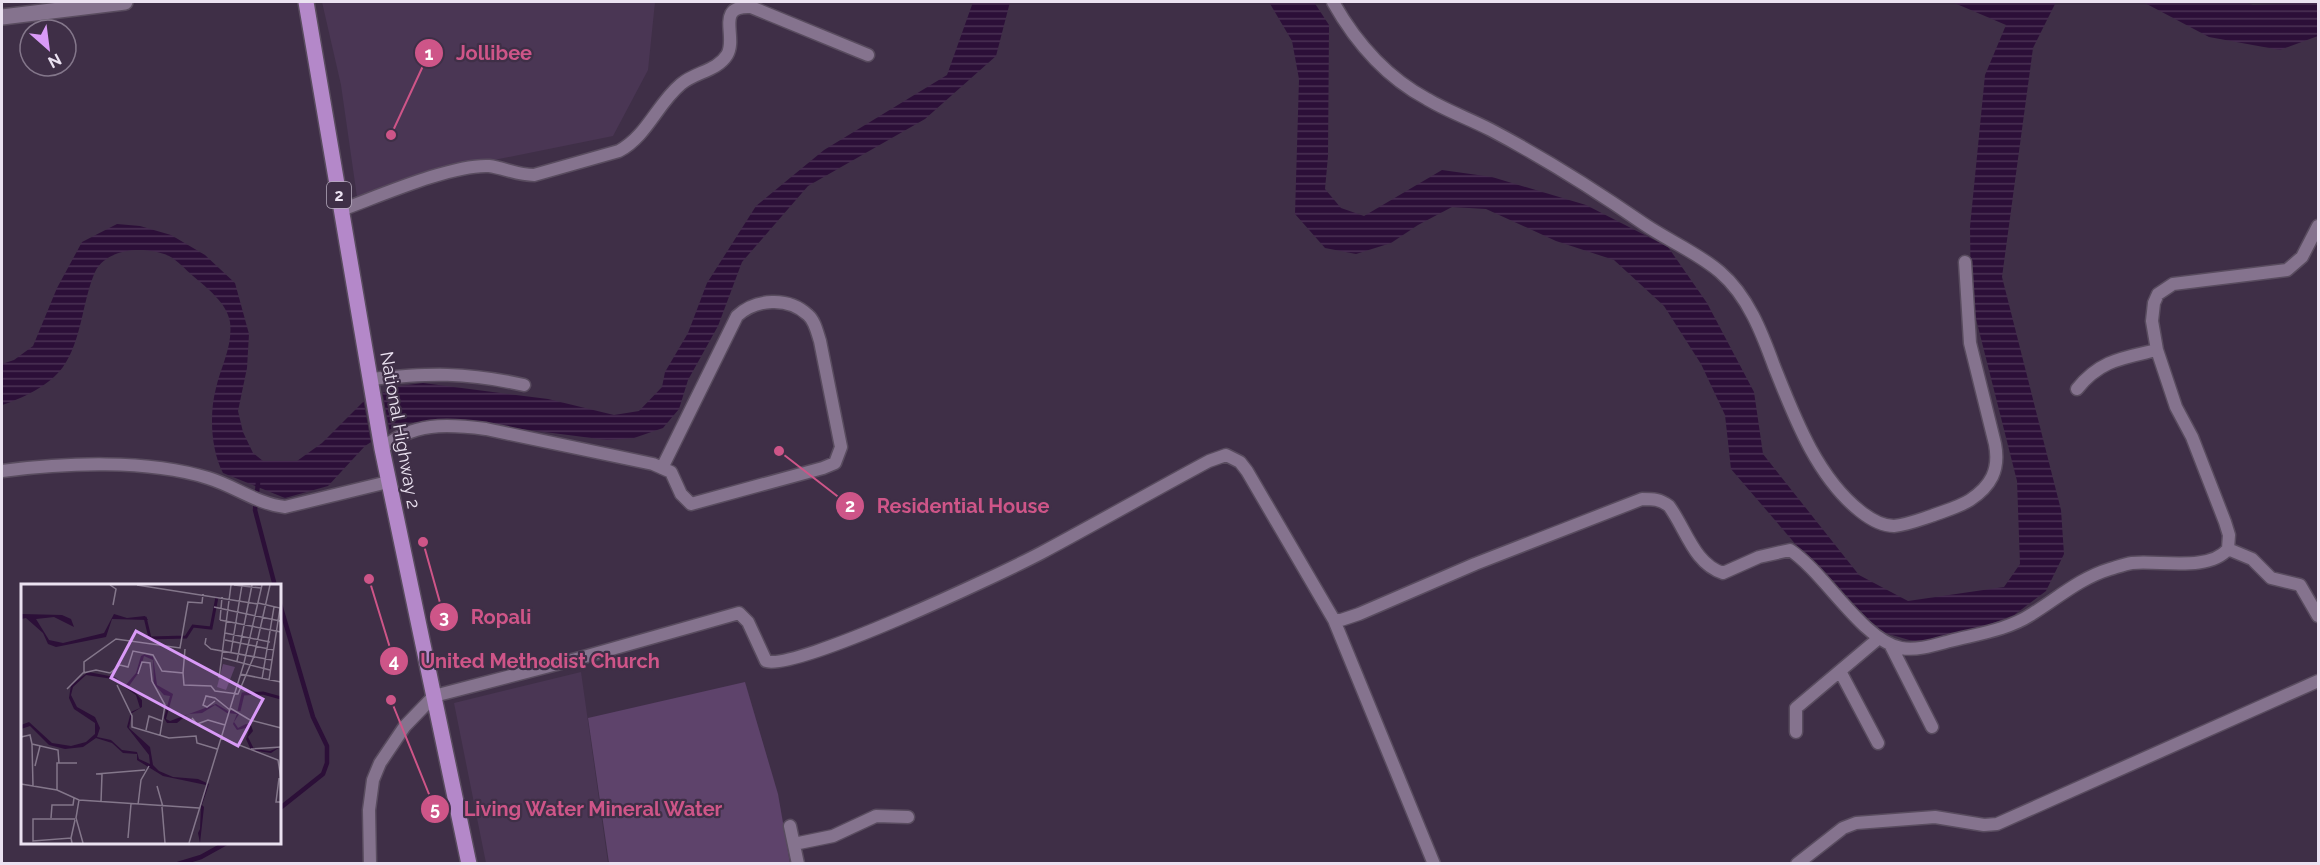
<svg xmlns="http://www.w3.org/2000/svg" width="2320" height="865" font-family="Raleway,sans-serif">
<style>
.built{fill:#4a3654}
.pitch{fill:#5e436b}
.water{fill:url(#water-rules)}
.pier{fill:#3f2f47}
.lines{fill:none;stroke-linecap:round;stroke-linejoin:round}
.stream{stroke:#2c0f38;stroke-width:4.5}
.minor-casing{stroke:#594c5f;stroke-width:15}
.tertiary-casing{stroke:#594c5f;stroke-width:18}
.primary-casing{stroke:#594c5f;stroke-width:18}
.minor{stroke:#85738e;stroke-width:12}
.tertiary{stroke:#85738e;stroke-width:15}
.primary{stroke:#b488c9;stroke-width:15}
.labels{text-anchor:middle;stroke-width:4.5;stroke-linejoin:round;paint-order:stroke}
.shield{fill:#3f2f47;stroke:#b7acbe;stroke-width:1.5}
.shield-label{font-size:16px;font-weight:bold;fill:#ebe2f1}
.street-label{font-size:18px;fill:#ebe2f1;stroke:#3f2f47}
.inset-river{fill:none;stroke:#2c0f38;stroke-width:3}
.inset-road{fill:none;stroke:#84778b;stroke-width:1.5}
.view{fill:#d99af7;fill-opacity:0.15;stroke:#d99af7;stroke-width:3}
.inset-edge{fill:none;stroke:#ebe2f1;stroke-width:3}
.leader{fill:none;stroke:#ce5588;stroke-width:2}
.callout-dot{fill:#ce5588;stroke:#3f2f47;stroke-width:2}
.mark-label{font-size:18px;text-anchor:middle;font-weight:bold;fill:#fff}
.callout-label{font-size:20px;text-anchor:middle;font-weight:bold;fill:#ce5588;stroke:#3f2f47;stroke-width:4.5;stroke-linejoin:round;paint-order:stroke}
</style>
<defs>
<pattern id="water-rules" width="6" height="5" patternUnits="userSpaceOnUse" patternTransform="scale(1.5)"><rect width="6" height="5" fill="#2c0f38"/><path d="M0 2.5h6" fill="none" stroke="#4b3255"/></pattern>
</defs>
<rect width="100%" height="100%" fill="#3f2f47"/>
<path class="built" d="M 322,2 L 655,2 L 648,70 L 613,136 L 489,161 L 357,197 L 341,85 Z
M 581,672 L 608,863 L 486,863 L 454,703 Z"/>
<path class="pitch" d="M 745,682 L 778,794 L 790,863 L 609,863 L 588,718 Z"/>
<path class="water" d="M 973,2 L 1010,2 L 996,56 L 925,119 L 808,186 L 742,262 L 718,326 L 688,380 L 679,409 L 663,428 L 634,438 L 607,440 L 460,421 L 400,423 L 365,446 L 328,486 L 285,498 L 223,473 C 211,450 209,414 216,388 C 221,366 233,346 230,322 C 227,303 207,288 193,276 C 186,270 177,260 169,256 C 147,246 107,247 95,272 C 82,302 82,340 63,367 C 49,386 23,398 2,405 L 2,364 L 14,360 L 33,346 L 57,288 L 82,242 L 117,224 L 140,226 L 171,235 L 205,255 L 235,283 L 249,334 L 247,368 L 238,411 L 243,432 L 253,453 L 263,461 L 297,461 L 322,443 L 366,399 L 401,386 L 423,383 L 548,399 L 614,415 L 639,411 L 662,387 L 665,372 L 688,333 L 707,283 L 756,206 L 824,150 L 947,75 Z
M 1269,2 L 1314,2 L 1329,25 L 1328,156 L 1325,189 L 1341,208 L 1364,216 L 1442,170 L 1492,177 L 1586,205 L 1668,247 L 1707,303 L 1754,392 L 1763,454 L 1859,575 L 1908,601 L 2004,587 L 2020,564 L 2017,481 L 1971,299 L 1970,227 L 1985,75 L 2006,25 L 1952,2 L 2056,2 L 2033,48 L 2002,277 L 2061,510 L 2064,554 L 2046,591 L 2014,615 L 1972,631 L 1916,642 L 1882,632 L 1822,575 L 1731,469 L 1725,415 L 1701,364 L 1664,306 L 1614,260 L 1556,241 L 1486,209 L 1452,207 L 1418,225 L 1391,243 L 1356,254 L 1325,248 L 1295,214 L 1299,79 L 1292,41 Z
M 2143,2 L 2245,2 L 2253,5 L 2318,2 L 2318,36 L 2280,50 L 2209,37 Z"/>
<path class="pier" d="M 382,390 L 390,433 L 371,443 L 363,398 Z"/>
<g class="lines">
<path class="stream" d="M 258,483 L 255,510 L 275,586
M 279,601 L 313,717 L 327,746 L 327,763 L 323,774 L 279,809
M 178,864 L 201,857 L 228,842"/>
<g class="minor-casing">
<path id="minor" d="M 1333,2 C 1355,41 1386,77 1427,99 C 1447,111 1470,119 1491,130 C 1544,158 1595,190 1644,224 C 1669,241 1698,253 1720,272 C 1748,296 1762,333 1774,366 C 1794,416 1816,476 1860,511 C 1870,519 1881,526 1894,526 C 1906,525 1919,520 1931,516 C 1944,511 1959,507 1970,500 C 1991,486 2000,470 1995,444 L 1970,343 L 1965,262
M 341,210 C 377,197 452,164 489,166 C 504,168 518,175 534,175 L 619,151 C 647,136 657,104 681,84 C 695,72 717,71 727,55 C 738,37 714,5 751,7 L 868,55
M 371,379 C 430,373 465,372 524,385
M 2077,389 C 2100,360 2123,358 2157,350
M 382,449 C 412,422 447,424 486,429 L 653,464 L 671,472 L 681,494 L 691,504 L 823,468 L 835,463 L 841,447 L 820,341 C 817,332 815,321 808,315 C 788,296 755,299 737,316 L 662,468
M 2,471 C 64,463 147,459 208,478 C 235,486 257,504 285,507 L 388,482
M 2228,549 L 2252,559 L 2271,578 L 2300,585 L 2318,616
M 1334,620 L 1434,864
M 1890,644 L 1932,727
M 1841,673 L 1878,743
M 1796,732 L 1796,708 L 1879,638
M 790,826 L 798,864
M 794,844 L 833,836 L 876,816 L 908,817
M 370,864 L 369,810 L 373,780 L 380,763 L 405,726 L 434,696 L 580,658 L 739,613 L 748,622 L 766,661 C 794,672 1003,573 1041,553 C 1097,523 1153,491 1209,461 L 1226,455 L 1240,462 L 1247,471 L 1334,620 L 1341,620 L 1359,614 L 1475,564 L 1642,499 C 1653,499 1660,499 1669,506 C 1686,529 1694,564 1723,573 L 1759,557 L 1790,550 C 1825,573 1862,640 1901,648 C 1917,651 1935,645 1950,641 C 1977,634 2008,630 2032,614 C 2058,598 2080,578 2110,569 C 2117,567 2125,564 2132,563 C 2159,560 2209,572 2228,549 L 2229,535 L 2225,522 L 2192,437 L 2176,407 L 2157,350 L 2152,321 L 2154,303 L 2158,294 L 2173,284 L 2287,270 L 2302,257 L 2318,226
M 1797,864 L 1843,828 L 1856,823 L 1935,817 L 1984,825 L 1997,824 L 2318,681"/>
</g>
<g class="tertiary-casing">
<path id="tertiary" d="M 2,17 L 125,2"/>
</g>
<g class="primary-casing">
<path id="primary" d="M 306,2 L 382,449 L 469,864"/>
</g>
<use href="#minor" class="minor"/>
<use href="#tertiary" class="tertiary"/>
<use href="#primary" class="primary"/>
</g>
<g class="labels">
<rect class="shield" x="327" y="182" width="24" height="26" rx="4.5"/>
<g class="shield-label">
<text x="339" y="201">2</text>
</g>
<g class="street-label">
<text transform="translate(400 430) rotate(80)" y="6">National Highway 2</text>
</g>
</g>
<g transform="translate(21 584)">
<rect width="260" height="260" fill="#3f2f47"/>
<path d="M 202,80 L 214,83 L 205,106 L 196,103 Z" fill="#5e436b"/>
<path d="M 0,30 L 41,31 L 50,35 L 53,43 L 33,33 L 15,35 L 28,56 L 42,59 L 83,49 L 93,30 L 106,34 L 124,32 L 127,36 L 91,35 L 85,53 L 35,63 L 27,60 L 22,49 L 5,34 L 0,35 ZM 124,70 L 132,73 L 136,101 L 152,110 L 145,135 L 149,137 L 195,120 L 207,127 L 213,126 L 218,130 L 213,138 L 217,144 L 225,140 L 230,141 L 232,147 L 227,153 L 233,165 L 249,167 L 259,163 L 250,169 L 230,166 L 225,155 L 229,143 L 216,146 L 212,140 L 216,130 L 206,129 L 194,121 L 181,129 L 167,130 L 156,139 L 146,139 L 143,134 L 149,112 L 143,111 L 133,100 L 132,76 L 123,72 L 118,88 L 108,102 L 121,116 L 121,123 L 111,129 L 108,144 L 129,163 L 132,181 L 138,187 L 152,193 L 177,195 L 188,200 L 181,221 L 183,223 L 179,259 L 177,249 L 179,245 L 180,222 L 185,201 L 142,192 L 116,176 L 116,170 L 102,169 L 91,159 L 75,154 L 62,163 L 44,165 L 28,161 L 9,142 L 0,145 L 0,141 L 8,138 L 31,159 L 50,162 L 65,158 L 74,150 L 74,139 L 53,125 L 48,114 L 50,101 L 67,88 L 94,93 L 104,102 L 115,89 L 120,72 ZM 65,91 L 92,95 L 115,111 L 119,124 L 110,128 L 106,143 L 128,171 L 129,180 L 118,175 L 116,168 L 101,166 L 90,156 L 76,153 L 79,144 L 74,133 L 56,123 L 50,111 L 52,103 Z" fill="#2c0f38" fill-rule="evenodd"/>
<path class="inset-river" d="M 124,33 L 129,54 L 165,53 L 172,42 L 190,44 L 196,13M 218,127 L 222,110 L 242,109 L 260,114"/>
<path class="inset-road" d="M 89,1 L 95,5 L 92,21M 116,1 L 237,20M 213,1 L 240,4M 237,19 L 259,24 L 248,96M 193,23 L 259,37M 199,36 L 260,48M 199,36 L 201,13M 204,49 L 249,58M 185,54 L 184,60 L 190,65 L 251,76M 204,56 L 253,66M 210,68 L 221,1M 202,74 L 249,86M 216,77 L 231,1M 63,88 L 63,78 L 95,55 L 159,64 L 167,18 L 181,19 L 182,10M 162,89 L 164,65M 117,90 L 121,78 L 129,79 L 131,97 L 144,121 L 139,151M 219,90 L 260,98M 198,94 L 210,1M 241,95 L 253,23M 96,101 L 111,132 L 111,143 L 148,154 L 175,152 L 176,159 L 196,165M 46,105 L 62,89 L 75,86 L 89,89 L 99,81 L 107,83 L 112,67 L 132,71 L 141,87 L 162,89 L 163,101 L 190,102 L 194,107 L 217,110 L 233,72 L 249,1M 194,117 L 186,123 L 182,121 L 185,112 L 194,114 L 209,126M 209,124 L 229,136 L 260,144M 171,134 L 176,140 L 187,136 L 204,141M 125,146 L 128,132 L 141,137M 0,153 L 9,151 L 11,160M 200,154 L 257,176 L 260,195M 230,165 L 260,163M 14,182 L 19,162M 75,190 L 124,186M 258,194 L 255,218 L 260,218M 0,200 L 36,206 L 58,216 L 178,224M 12,202 L 11,160 L 37,166 L 38,179M 136,202 L 142,223M 36,206 L 36,179 L 56,179M 58,216 L 55,234 L 62,259M 80,218 L 81,190M 117,221 L 120,196 L 128,182M 141,223 L 144,259M 30,234 L 31,221 L 52,221 L 53,214M 50,254 L 54,236M 107,254 L 110,220M 51,259 L 50,254 L 12,257 L 12,235 L 54,235M 168,259 L 223,79 L 241,1"/>
<path class="view" d="M 115,47 L 242,115 L 217,162 L 90,94 Z"/>
<rect width="260" height="260" class="inset-edge"/>
</g>
<path class="leader" d="M391 135L429 53M779 451L850 506M423 542L444 617M369 579L394 661M391 700L435 809"/>
<g class="callout-dot">
<circle cx="391" cy="135" r="6"/>
<circle cx="779" cy="451" r="6"/>
<circle cx="423" cy="542" r="6"/>
<circle cx="369" cy="579" r="6"/>
<circle cx="391" cy="700" r="6"/>
<circle cx="429" cy="53" r="15"/>
<circle cx="850" cy="506" r="15"/>
<circle cx="444" cy="617" r="15"/>
<circle cx="394" cy="661" r="15"/>
<circle cx="435" cy="809" r="15"/>
</g>
<g class="mark-label">
<text x="429" y="60">1</text>
<text x="850" y="512">2</text>
<text x="444" y="623">3</text>
<text x="394" y="667">4</text>
<text x="435" y="815">5</text>
</g>
<g class="callout-label">
<text x="494" y="60">Jollibee</text>
<text x="963" y="513">Residential House</text>
<text x="501" y="624">Ropali</text>
<text x="540" y="668">United Methodist Church</text>
<text x="593" y="816">Living Water Mineral Water</text>
</g>
<rect width="2320" height="865" fill="none" stroke="#ebe2f1" stroke-width="6"/>
<g transform="translate(48 48) rotate(152)"><circle r="28" fill="#3f2f47" stroke="#84778b" stroke-width="1.5"/>
<path d="M0-4.5L10 22L0 15L-10 22Z" fill="#d99af7"/>
<text y="-9" font-size="16" font-weight="bold" text-anchor="middle" fill="#ebe2f1">N</text>
</g>
</svg>
